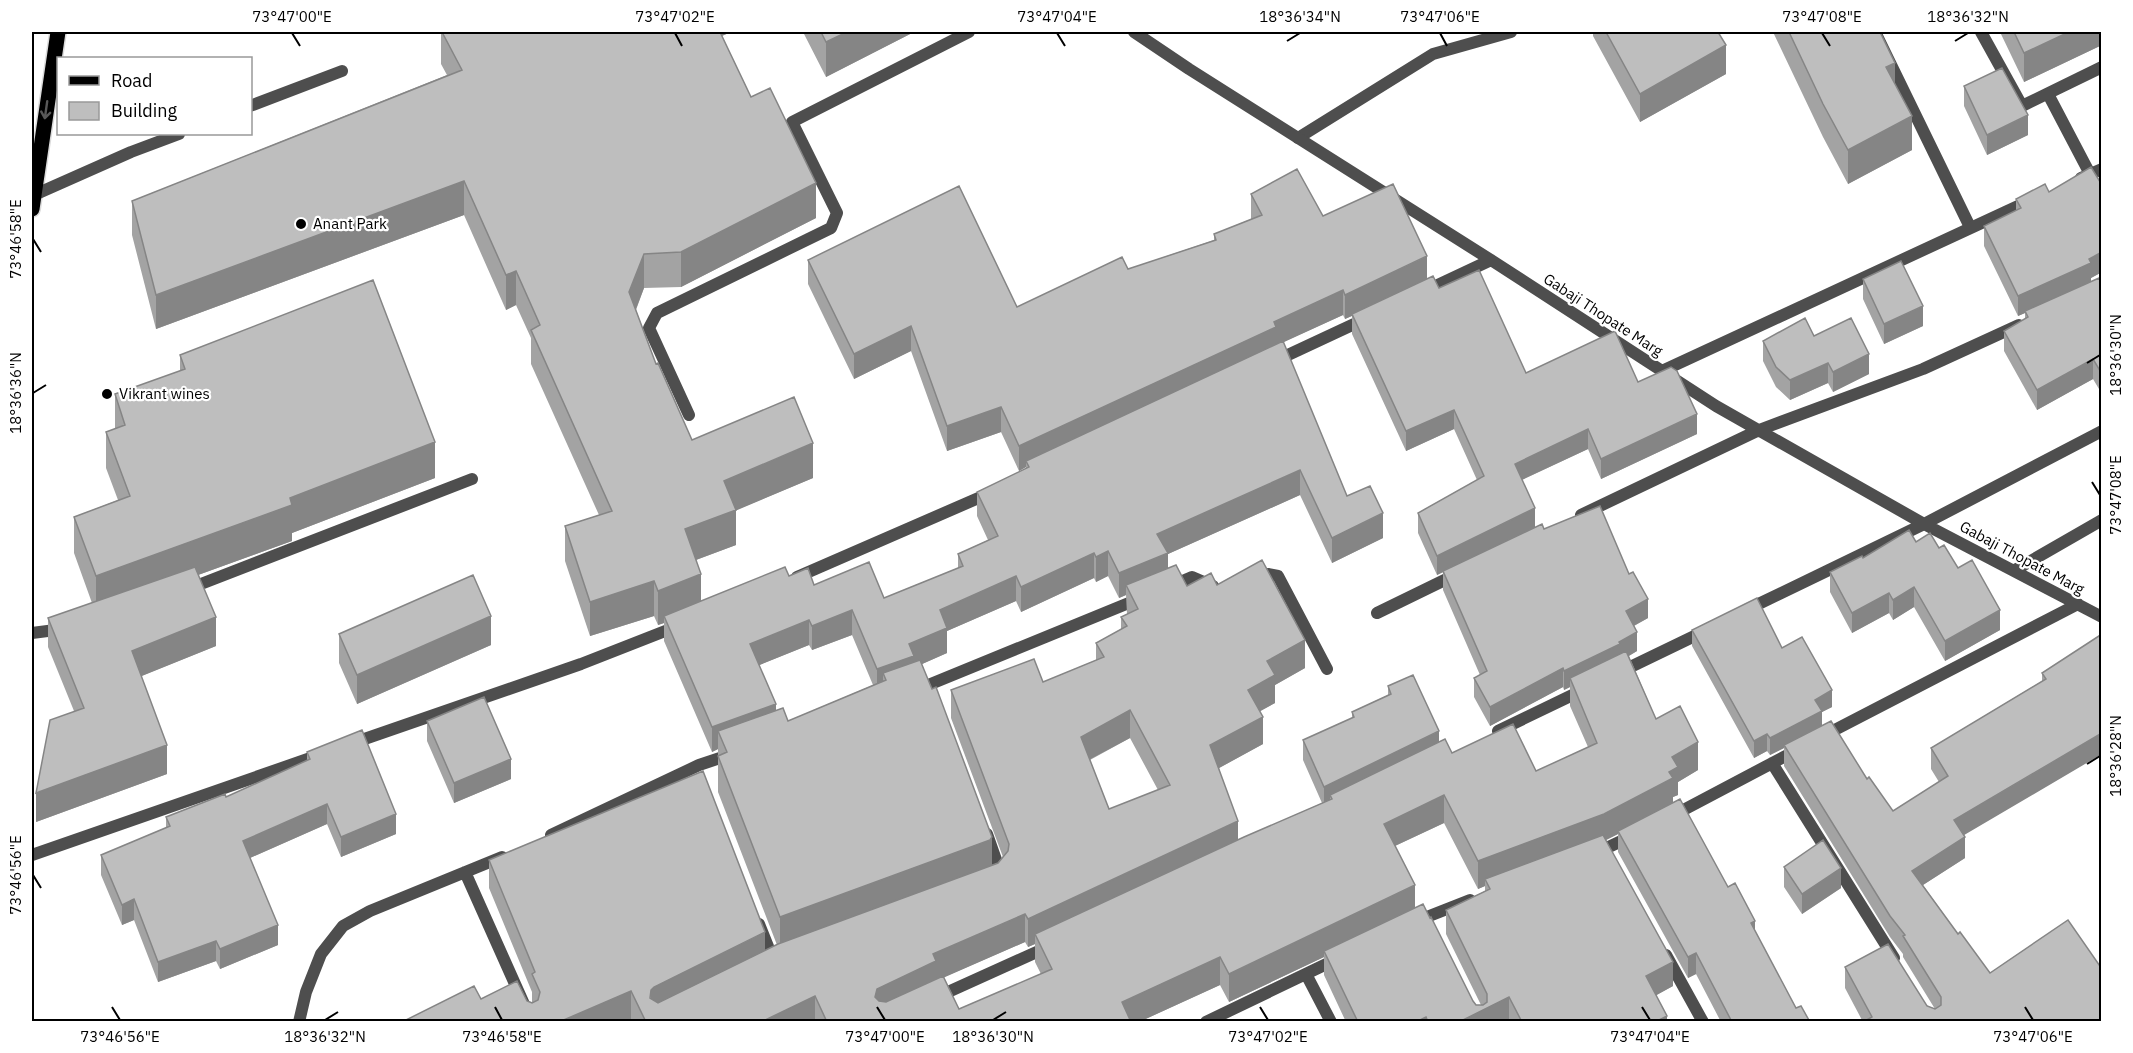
<svg xmlns="http://www.w3.org/2000/svg" width="2133" height="1053" font-family="'IBM Plex Sans',sans-serif">
<style>
.lines{fill:none;stroke-linecap:round;stroke-linejoin:round}
.primary-casing{stroke:#dbdbdb;stroke-width:18}
.service{stroke:#4e4e4e;stroke-width:12}
.minor{stroke:#4e4e4e;stroke-width:12}
.primary{stroke:#000;stroke-width:15}
.wall{fill:#a3a3a3;fill-rule:evenodd}
.shaded-wall{fill:#858585}
.building{fill:#bebebe;stroke:#858585;stroke-width:1.5;fill-rule:evenodd}
.oneway{stroke:#595959}
.ticks{fill:none;stroke:#000;stroke-width:2}
.poi-dot{fill:#000;stroke:#fff;stroke-width:2}
.labels{text-anchor:middle;stroke-width:4.5;stroke-linejoin:round;paint-order:stroke}
.poi-label{font-size:15px;fill:#000;stroke:#fff;text-anchor:start}
.street-label{font-size:15px;fill:#000;stroke:#fff}
.neatline{fill:none;stroke:#000;stroke-width:2}
.ticks-label{font-size:15px;text-anchor:middle;fill:#000}
</style>
<rect width="100%" height="100%" fill="#fff"/>
<g class="lines">
<g class="primary-casing">
<path id="primary" d="M 32,209 L 58,32"/>
</g>
<path class="service" d="M 1875,32 L 1970,227
M 1981,32 L 2022,106 L 2102,67
M 2048,94 L 2090,174
M 1298,138 L 1433,54 L 1511,32
M 689,415 L 649,328 L 657,313 L 831,228 L 837,213 L 792,122 L 969,32
M 1256,578 L 1268,574 L 1278,576 L 1327,669
M 1171,586 L 1192,577 L 1213,586
M 188,589 L 472,479
M 32,633 L 63,629
M 916,690 L 1141,598
M 987,834 L 1001,874 L 999,877
M 551,835 L 699,765 L 732,754
M 465,872 L 532,1022
M 759,924 L 775,964
M 299,1022 L 306,992 L 321,954 L 343,926 L 370,911 L 502,857"/>
<path class="minor" d="M 1134,32 L 1189,69 L 1491,260 L 1716,406 L 1924,524 L 2102,617
M 250,106 L 342,71
M 2081,178 L 2102,169
M 34,195 L 131,152 L 179,134
M 1425,291 L 1491,260
M 1275,361 L 1365,319
M 1662,371 L 2029,201
M 1581,515 L 1759,430 L 1923,369 L 2019,325
M 2015,570 L 2102,520
M 797,577 L 990,493
M 1746,610 L 1924,524 L 2102,431
M 1377,613 L 1457,574
M 1620,672 L 1707,630
M 1498,731 L 1585,689
M 1823,736 L 2078,604
M 350,744 L 581,664 L 678,626
M 1772,763 L 1894,958
M 1672,816 L 1797,750
M 1596,853 L 1632,836
M 32,855 L 322,754
M 1414,922 L 1470,900
M 1666,955 L 1703,1022
M 1306,974 L 1331,1022
M 937,997 L 1050,946
M 1206,1022 L 1339,958"/>
<use href="#primary" class="primary"/>
</g>
<path class="wall" d="M 441,32 L 731,32 L 722,36 L 751,97 L 816,218 L 681,287 L 644,288 L 636,310 L 656,364 L 692,440 L 813,478 L 736,510 L 736,545 L 696,560 L 701,601 L 789,576 L 814,585 L 884,598 L 958,568 L 958,554 L 988,540 L 977,516 L 977,492 L 1026,469 L 1026,467 L 1019,471 L 1001,432 L 947,451 L 911,351 L 854,379 L 808,284 L 808,260 L 1017,307 L 1214,240 L 1214,234 L 1251,219 L 1251,194 L 1323,216 L 1427,280 L 1439,288 L 1526,373 L 1638,382 L 1697,434 L 1601,479 L 1588,449 L 1522,480 L 1535,527 L 1544,529 L 1629,574 L 1648,618 L 1634,626 L 1637,651 L 1629,656 L 1656,719 L 1698,770 L 1678,782 L 1678,795 L 1673,797 L 1673,803 L 1755,931 L 1796,1008 L 1810,1022 L 1721,1022 L 1696,974 L 1688,978 L 1618,852 L 1618,834 L 1606,840 L 1673,986 L 1656,995 L 1667,1022 L 1346,1022 L 1324,975 L 1324,957 L 1229,1002 L 1220,985 L 1139,1022 L 632,1022 L 631,1019 L 625,1022 L 402,1022 L 481,999 L 527,1001 L 532,1002 L 532,992 L 489,888 L 489,860 L 765,951 L 777,945 L 718,792 L 718,749 L 712,752 L 664,641 L 664,623 L 658,625 L 654,616 L 590,636 L 565,561 L 565,526 L 599,515 L 531,364 L 531,338 L 516,305 L 506,310 L 464,215 L 156,329 L 132,235 L 132,201 L 447,75 L 441,64 ZM 1343,315 L 1345,319 L 1352,316 L 1352,334 L 1406,451 L 1454,429 L 1477,480 L 1418,513 L 1418,533 L 1437,575 L 1443,572 L 1443,590 L 1480,675 L 1474,678 L 1474,697 L 1490,726 L 1563,687 L 1564,690 L 1570,687 L 1570,706 L 1588,747 L 1536,771 L 1452,753 L 1439,742 L 1388,686 L 1388,695 L 1352,712 L 1352,718 L 1303,740 L 1303,760 L 1322,803 L 1238,840 L 1219,768 L 1263,744 L 1259,711 L 1275,703 L 1275,685 L 1305,668 L 1217,585 L 1187,586 L 1168,568 L 1168,554 L 1300,495 L 1332,563 L 1383,538 L 1347,496 L 1283,342 ZM 1108,576 L 1119,598 L 1126,595 L 1127,614 L 1121,617 L 1121,629 L 1096,643 L 1096,660 L 1043,682 L 951,690 L 951,718 L 1003,857 L 998,863 L 992,865 L 922,664 L 947,653 L 947,631 L 1016,601 L 1021,612 L 1094,578 L 1096,582 ZM 852,635 L 873,685 L 788,721 L 776,711 L 759,665 L 809,645 L 812,650 ZM 1130,738 L 1158,790 L 1109,809 L 1090,760 ZM 1444,823 L 1478,889 L 1485,886 L 1485,891 L 1446,910 L 1446,934 L 1481,1005 L 1476,1005 L 1473,1001 L 1415,907 L 1395,846 ZM 1025,942 L 1028,947 L 1035,944 L 1035,962 L 1041,974 L 959,1009 L 944,977 Z
M 803,32 L 914,32 L 826,77 Z
M 1593,32 L 1718,32 L 1726,74 L 1640,122 L 1593,36 Z
M 1773,32 L 1880,32 L 1895,84 L 1912,150 L 1848,184 L 1823,137 Z
M 2000,32 L 2102,32 L 2102,45 L 2024,82 Z
M 1964,86 L 2028,135 L 1987,155 L 1964,106 Z
M 2102,185 L 2102,272 L 2091,278 L 2091,281 L 2102,283 L 2102,394 L 2093,379 L 2037,410 L 2004,351 L 2004,331 L 2025,319 L 2025,313 L 2018,316 L 1984,246 L 1984,226 L 2016,211 L 2016,199 L 2049,192 Z
M 1863,279 L 1923,326 L 1884,344 L 1863,299 Z
M 1814,336 L 1869,374 L 1833,392 L 1828,383 L 1790,400 L 1776,387 L 1763,361 L 1763,341 Z
M 180,355 L 435,478 L 292,533 L 292,541 L 198,575 L 216,646 L 141,676 L 167,774 L 36,822 L 74,711 L 48,647 L 48,618 L 92,603 L 74,553 L 74,517 L 118,500 L 106,468 L 106,432 L 115,429 L 115,394 L 180,371 Z
M 1916,542 L 1939,548 L 1958,568 L 2000,630 L 1945,661 L 1914,607 L 1893,620 L 1889,613 L 1852,633 L 1830,592 L 1830,572 L 1863,558 Z
M 1692,630 L 1782,648 L 1832,707 L 1822,712 L 1822,725 L 1893,811 L 1939,782 L 1931,769 L 1931,748 L 2042,681 L 2042,673 L 2102,634 L 1964,835 L 1965,858 L 1923,885 L 1958,934 L 1990,973 L 2102,1022 L 1863,1022 L 1845,988 L 1845,967 L 1935,1009 L 1903,957 L 1903,954 L 1890,937 L 1784,766 L 1784,748 L 1770,755 L 1767,751 L 1754,758 L 1692,646 Z
M 339,634 L 491,645 L 357,704 L 339,663 Z
M 427,721 L 511,779 L 454,803 L 427,741 Z
M 307,752 L 396,834 L 341,857 L 327,824 L 250,858 L 278,945 L 220,969 L 216,961 L 158,982 L 134,920 L 122,925 L 101,875 L 101,855 L 166,828 L 166,817 L 226,797 L 307,761 Z
M 1784,867 L 1841,888 L 1802,914 L 1784,887 Z"/>
<path class="shaded-wall" d="M 712,32 L 731,32 L 719,37 Z
M 847,32 L 914,32 L 826,77 L 826,42 Z
M 2069,32 L 2102,32 L 2102,45 L 2024,82 L 2024,53 Z
M 1726,45 L 1726,74 L 1640,122 L 1640,94 Z
M 1895,63 L 1895,96 L 1886,67 Z
M 2028,115 L 2028,135 L 1987,155 L 1987,135 Z
M 1912,116 L 1912,150 L 1848,184 L 1848,150 Z
M 464,181 L 464,215 L 156,329 L 156,295 Z
M 816,183 L 816,218 L 681,287 L 681,252 Z
M 2102,252 L 2102,272 L 2091,278 L 2091,283 L 2025,311 L 2025,313 L 2018,316 L 2018,296 L 2089,259 Z
M 644,254 L 644,288 L 629,327 L 629,292 Z
M 1427,256 L 1427,281 L 1345,319 L 1345,295 Z
M 516,271 L 516,305 L 506,310 L 506,275 Z
M 1343,290 L 1343,315 L 1026,461 L 1026,467 L 1019,471 L 1019,446 L 1274,322 Z
M 1923,306 L 1923,326 L 1884,344 L 1884,324 Z
M 911,326 L 911,351 L 854,379 L 854,354 Z
M 1869,354 L 1869,374 L 1833,392 L 1833,372 Z
M 2093,359 L 2093,379 L 2037,410 L 2037,390 Z
M 1828,363 L 1828,383 L 1790,400 L 1790,380 Z
M 1001,407 L 1001,432 L 947,451 L 947,426 Z
M 1454,410 L 1454,429 L 1406,451 L 1406,431 Z
M 1697,414 L 1697,434 L 1601,479 L 1601,459 Z
M 1588,429 L 1588,449 L 1515,483 L 1515,464 Z
M 435,442 L 435,478 L 292,533 L 292,541 L 96,612 L 96,576 L 290,498 Z
M 813,443 L 813,478 L 735,511 L 736,510 L 736,545 L 685,564 L 685,529 L 724,481 Z
M 1300,470 L 1300,495 L 1168,554 L 1168,578 L 1126,585 L 1126,595 L 1119,598 L 1119,573 L 1157,534 Z
M 1535,508 L 1535,528 L 1437,575 L 1437,556 Z
M 1383,513 L 1383,538 L 1332,563 L 1332,538 Z
M 1108,551 L 1108,576 L 1096,582 L 1096,557 Z
M 1094,553 L 1094,578 L 1021,612 L 1021,587 Z
M 701,574 L 701,609 L 664,616 L 664,623 L 658,625 L 658,591 Z
M 1016,576 L 1016,601 L 947,631 L 947,653 L 886,680 L 883,673 L 883,692 L 877,694 L 877,669 L 940,610 Z
M 654,581 L 654,616 L 590,636 L 590,602 Z
M 1914,587 L 1914,607 L 1893,620 L 1893,600 Z
M 1889,593 L 1889,613 L 1852,633 L 1852,613 Z
M 1648,599 L 1648,618 L 1626,630 L 1626,611 Z
M 852,610 L 852,635 L 812,650 L 812,626 Z
M 2000,610 L 2000,630 L 1945,661 L 1945,641 Z
M 491,616 L 491,645 L 357,704 L 357,675 Z
M 216,617 L 216,646 L 132,680 L 132,651 Z
M 809,620 L 809,645 L 750,669 L 750,644 Z
M 1637,632 L 1637,651 L 1620,661 L 1570,678 L 1570,687 L 1564,690 L 1564,671 Z
M 1305,640 L 1305,668 L 1275,685 L 1275,703 L 1248,718 L 1248,690 L 1267,661 Z
M 1563,668 L 1563,687 L 1490,726 L 1490,707 Z
M 1832,690 L 1832,707 L 1822,712 L 1822,728 L 1784,745 L 1784,748 L 1770,755 L 1770,738 L 1815,700 Z
M 776,704 L 776,729 L 718,731 L 718,749 L 712,752 L 712,727 Z
M 1130,710 L 1130,738 L 1081,764 L 1081,737 Z
M 1263,717 L 1263,744 L 1210,773 L 1210,745 Z
M 1439,731 L 1439,751 L 1332,799 L 1330,795 L 1330,804 L 1324,807 L 1324,787 Z
M 2102,733 L 2102,754 L 1954,841 L 1954,820 Z
M 1767,734 L 1767,751 L 1754,758 L 1754,741 Z
M 1698,742 L 1698,770 L 1678,782 L 1678,795 L 1673,797 L 1673,806 L 1618,831 L 1618,834 L 1604,841 L 1485,879 L 1485,886 L 1478,889 L 1478,861 L 1672,757 Z
M 167,745 L 167,774 L 36,822 L 36,793 Z
M 511,759 L 511,779 L 454,803 L 454,783 Z
M 1444,795 L 1444,823 L 1384,851 L 1384,824 Z
M 327,804 L 327,824 L 243,861 L 243,841 Z
M 396,814 L 396,834 L 341,857 L 341,837 Z
M 1238,821 L 1238,849 L 1035,934 L 1035,944 L 1028,947 L 1028,919 Z
M 992,837 L 992,873 L 780,953 L 780,917 Z
M 1965,837 L 1965,858 L 1912,892 L 1912,871 Z
M 1841,868 L 1841,888 L 1802,914 L 1802,894 Z
M 1415,885 L 1415,913 L 1324,951 L 1324,957 L 1229,1002 L 1229,974 Z
M 134,899 L 134,920 L 122,925 L 122,905 Z
M 1025,914 L 1025,942 L 936,981 L 877,1017 L 875,997 L 877,989 L 933,954 Z
M 1755,921 L 1755,942 L 1751,923 Z
M 278,925 L 278,945 L 220,969 L 220,949 Z
M 765,932 L 765,960 L 651,1018 L 651,990 L 654,987 Z
M 216,941 L 216,961 L 158,982 L 158,962 Z
M 1696,953 L 1696,974 L 1688,978 L 1688,957 Z
M 1220,957 L 1220,985 L 1139,1022 L 1122,1022 L 1122,1002 Z
M 1673,962 L 1673,986 L 1646,1001 L 1646,976 Z
M 631,991 L 631,1019 L 625,1022 L 559,1022 Z
M 815,996 L 815,1022 L 761,1022 Z
M 1509,997 L 1509,1021 L 1508,1022 L 1459,1022 Z
M 1667,1016 L 1667,1022 L 1655,1022 Z
M 1426,1017 L 1426,1022 L 1416,1022 Z"/>
<path class="building" d="M 442,32 L 720,32 L 751,97 L 770,88 L 816,183 L 681,252 L 644,254 L 629,292 L 656,364 L 658,363 L 692,440 L 794,397 L 813,443 L 724,481 L 736,510 L 685,529 L 701,574 L 658,591 L 654,581 L 590,602 L 565,526 L 612,511 L 531,330 L 540,325 L 516,271 L 506,275 L 464,181 L 156,295 L 132,201 L 462,70 Z
M 821,32 L 847,32 L 826,42 Z
M 1606,32 L 1718,32 L 1726,45 L 1640,94 Z
M 1789,32 L 1880,32 L 1895,63 L 1886,67 L 1912,116 L 1848,150 L 1823,104 Z
M 2014,32 L 2069,32 L 2024,53 Z
M 2002,68 L 2028,115 L 1987,135 L 1964,86 Z
M 2091,167 L 2102,185 L 2102,252 L 2089,259 L 2091,263 L 2018,296 L 1984,226 L 2021,208 L 2016,199 L 2045,184 L 2049,192 Z
M 1297,169 L 1323,216 L 1393,184 L 1427,256 L 1345,295 L 1343,290 L 1274,322 L 1276,327 L 1019,446 L 1001,407 L 947,426 L 911,326 L 854,354 L 808,260 L 959,186 L 1017,307 L 1122,257 L 1128,269 L 1216,240 L 1214,234 L 1262,215 L 1251,194 Z
M 1901,261 L 1923,306 L 1884,324 L 1863,279 Z
M 1479,270 L 1526,373 L 1615,331 L 1638,382 L 1671,367 L 1677,371 L 1697,414 L 1601,459 L 1588,429 L 1515,464 L 1535,508 L 1437,556 L 1418,513 L 1484,476 L 1454,410 L 1406,431 L 1352,314 L 1433,276 L 1439,288 Z
M 2099,278 L 2102,283 L 2102,374 L 2093,359 L 2037,390 L 2004,331 L 2028,317 L 2025,311 Z
M 373,280 L 435,442 L 290,498 L 292,505 L 96,576 L 74,517 L 130,496 L 106,432 L 125,425 L 115,394 L 185,369 L 180,355 Z
M 1805,318 L 1814,336 L 1851,318 L 1869,354 L 1833,372 L 1828,363 L 1790,380 L 1776,367 L 1763,341 Z
M 1283,341 L 1347,496 L 1370,486 L 1383,513 L 1332,538 L 1300,470 L 1157,534 L 1168,553 L 1119,573 L 1108,551 L 1096,557 L 1094,553 L 1021,587 L 1016,576 L 940,610 L 947,628 L 909,644 L 914,656 L 877,669 L 852,610 L 812,626 L 809,620 L 750,644 L 776,704 L 712,727 L 664,616 L 785,567 L 789,576 L 808,568 L 814,585 L 869,562 L 884,598 L 963,566 L 958,554 L 998,536 L 977,492 L 1029,467 L 1026,461 Z
M 1600,506 L 1629,574 L 1633,572 L 1648,599 L 1626,611 L 1637,632 L 1619,642 L 1620,644 L 1564,671 L 1563,668 L 1490,707 L 1474,678 L 1487,671 L 1443,571 L 1542,524 L 1544,529 Z
M 1909,530 L 1916,542 L 1930,533 L 1939,548 L 1944,545 L 1958,568 L 1972,560 L 2000,610 L 1945,641 L 1914,587 L 1893,600 L 1889,593 L 1852,613 L 1830,572 L 1862,556 L 1863,558 Z
M 1262,560 L 1305,640 L 1267,661 L 1275,675 L 1248,690 L 1263,717 L 1210,745 L 1238,821 L 1028,919 L 1025,914 L 933,954 L 936,961 L 877,989 L 875,997 L 879,1001 L 886,1002 L 943,976 L 959,1009 L 1052,969 L 1035,934 L 1244,837 L 1332,799 L 1330,795 L 1445,739 L 1452,753 L 1513,724 L 1536,771 L 1597,743 L 1570,678 L 1626,651 L 1656,719 L 1680,706 L 1698,742 L 1672,757 L 1678,767 L 1669,772 L 1673,778 L 1604,814 L 1478,861 L 1444,795 L 1384,824 L 1415,885 L 1229,974 L 1220,957 L 1122,1002 L 1131,1022 L 827,1022 L 815,996 L 761,1022 L 646,1022 L 631,991 L 559,1022 L 402,1022 L 474,986 L 481,999 L 517,981 L 527,1001 L 532,1003 L 538,1000 L 540,992 L 532,974 L 535,972 L 489,860 L 703,771 L 765,932 L 654,987 L 651,990 L 650,998 L 658,1003 L 778,944 L 998,863 L 1008,851 L 1009,844 L 951,690 L 1034,659 L 1043,682 L 1104,657 L 1096,643 L 1127,626 L 1121,617 L 1138,609 L 1126,585 L 1176,565 L 1187,586 L 1211,573 L 1217,585 ZM 1130,710 L 1170,785 L 1109,809 L 1081,737 Z
M 195,567 L 216,617 L 132,651 L 167,745 L 36,793 L 50,720 L 84,708 L 48,618 Z
M 473,575 L 491,616 L 357,675 L 339,634 Z
M 1757,598 L 1782,648 L 1802,637 L 1832,690 L 1815,700 L 1822,711 L 1770,738 L 1767,734 L 1754,741 L 1692,630 Z
M 2102,634 L 2102,733 L 1954,820 L 1965,837 L 1912,871 L 1958,934 L 1960,932 L 1990,973 L 2068,920 L 2102,969 L 2102,1022 L 1863,1022 L 1872,1017 L 1845,967 L 1888,944 L 1927,1006 L 1935,1009 L 1941,1005 L 1941,997 L 1903,936 L 1905,935 L 1890,916 L 1784,745 L 1831,721 L 1867,779 L 1869,777 L 1893,811 L 1948,776 L 1931,748 L 2046,679 L 2042,673 Z
M 920,660 L 932,689 L 936,687 L 992,837 L 990,840 L 780,917 L 718,756 L 727,752 L 718,731 L 783,708 L 788,721 L 886,680 L 883,673 Z
M 1413,675 L 1439,731 L 1324,787 L 1303,740 L 1354,717 L 1352,712 L 1391,694 L 1388,686 Z
M 484,697 L 511,759 L 454,783 L 427,721 Z
M 362,730 L 396,814 L 341,837 L 327,804 L 243,841 L 278,925 L 220,949 L 216,941 L 158,962 L 134,899 L 122,905 L 101,855 L 170,826 L 166,817 L 225,794 L 226,797 L 310,759 L 307,752 Z
M 1680,799 L 1728,887 L 1735,883 L 1755,921 L 1751,923 L 1796,1008 L 1801,1006 L 1810,1022 L 1732,1022 L 1696,953 L 1688,957 L 1618,831 Z
M 1603,835 L 1673,962 L 1646,976 L 1667,1016 L 1655,1022 L 1522,1022 L 1509,997 L 1459,1022 L 1428,1022 L 1426,1017 L 1416,1022 L 1358,1022 L 1324,951 L 1423,904 L 1430,918 L 1431,917 L 1473,1001 L 1476,1005 L 1483,1005 L 1487,1002 L 1487,994 L 1446,910 L 1490,889 L 1485,879 Z
M 1823,840 L 1841,868 L 1802,894 L 1784,867 Z"/>
<defs><path id="oneway-shaft" d="M-6 0H5M1.5-3L5.5 0L1.5 3" fill="none" stroke-width="1.6" stroke-linecap="round" stroke-linejoin="round" transform="scale(1.5)"/></defs>
<use class="oneway" href="#oneway-shaft" transform="translate(46 110) rotate(98)"/>
<path class="ticks" d="M 292,33 L 300,46M 675,33 L 682,46M 1057,33 L 1065,46M 1440,33 L 1447,46M 1822,33 L 1830,46M 1287,41 L 1300,33M 1955,41 L 1968,33M 33,239 L 41,252M 2087,363 L 2100,355M 33,393 L 46,385M 2092,482 L 2100,495M 2087,764 L 2100,756M 33,875 L 41,888M 112,1007 L 120,1020M 495,1007 L 502,1020M 877,1007 L 885,1020M 1260,1007 L 1268,1020M 1642,1007 L 1650,1020M 2025,1007 L 2033,1020M 325,1020 L 338,1012M 993,1020 L 1006,1012"/>
<g class="poi-dot">
<circle cx="301" cy="224" r="6"/>
<circle cx="107" cy="394" r="6"/>
</g>
<g class="labels">
<g class="poi-label">
<text x="313" y="229">Anant Park</text>
<text x="119" y="399">Vikrant wines</text>
</g>
<g class="street-label">
<text transform="translate(1603 315) rotate(33)" y="5">Gabaji Thopate Marg</text>
<text transform="translate(2022 558) rotate(28)" y="5">Gabaji Thopate Marg</text>
</g>
</g>
<rect width="2133" height="1053" fill="none" stroke="#ffffff" stroke-width="66"/>
<rect x="57" y="57" width="195" height="78" fill="#ffffff" stroke="#999999" stroke-width="1.5"/>
<rect x="69" y="76" width="30" height="9" fill="#000000" stroke="#999999" stroke-width="1.5"/>
<text x="111" y="87" font-size="18" fill="#000000">Road</text>
<rect x="69" y="102" width="30" height="18" fill="#bebebe" stroke="#999999" stroke-width="1.5"/>
<text x="111" y="117" font-size="18" fill="#000000">Building</text>
<rect x="33" y="33" width="2067" height="987" class="neatline"/>
<g class="ticks-label">
<text x="292" y="22">73°47'00"E</text>
<text x="675" y="22">73°47'02"E</text>
<text x="1057" y="22">73°47'04"E</text>
<text x="1300" y="22">18°36'34"N</text>
<text x="1440" y="22">73°47'06"E</text>
<text x="1822" y="22">73°47'08"E</text>
<text x="1968" y="22">18°36'32"N</text>
<text transform="translate(16 239) rotate(-90)" y="5">73°46'58"E</text>
<text transform="translate(2116 355) rotate(-90)" y="5">18°36'30"N</text>
<text transform="translate(16 393) rotate(-90)" y="5">18°36'36"N</text>
<text transform="translate(2116 495) rotate(-90)" y="5">73°47'08"E</text>
<text transform="translate(2116 756) rotate(-90)" y="5">18°36'28"N</text>
<text transform="translate(16 875) rotate(-90)" y="5">73°46'56"E</text>
<text x="120" y="1042">73°46'56"E</text>
<text x="325" y="1042">18°36'32"N</text>
<text x="502" y="1042">73°46'58"E</text>
<text x="885" y="1042">73°47'00"E</text>
<text x="993" y="1042">18°36'30"N</text>
<text x="1268" y="1042">73°47'02"E</text>
<text x="1650" y="1042">73°47'04"E</text>
<text x="2033" y="1042">73°47'06"E</text>
</g>
</svg>
